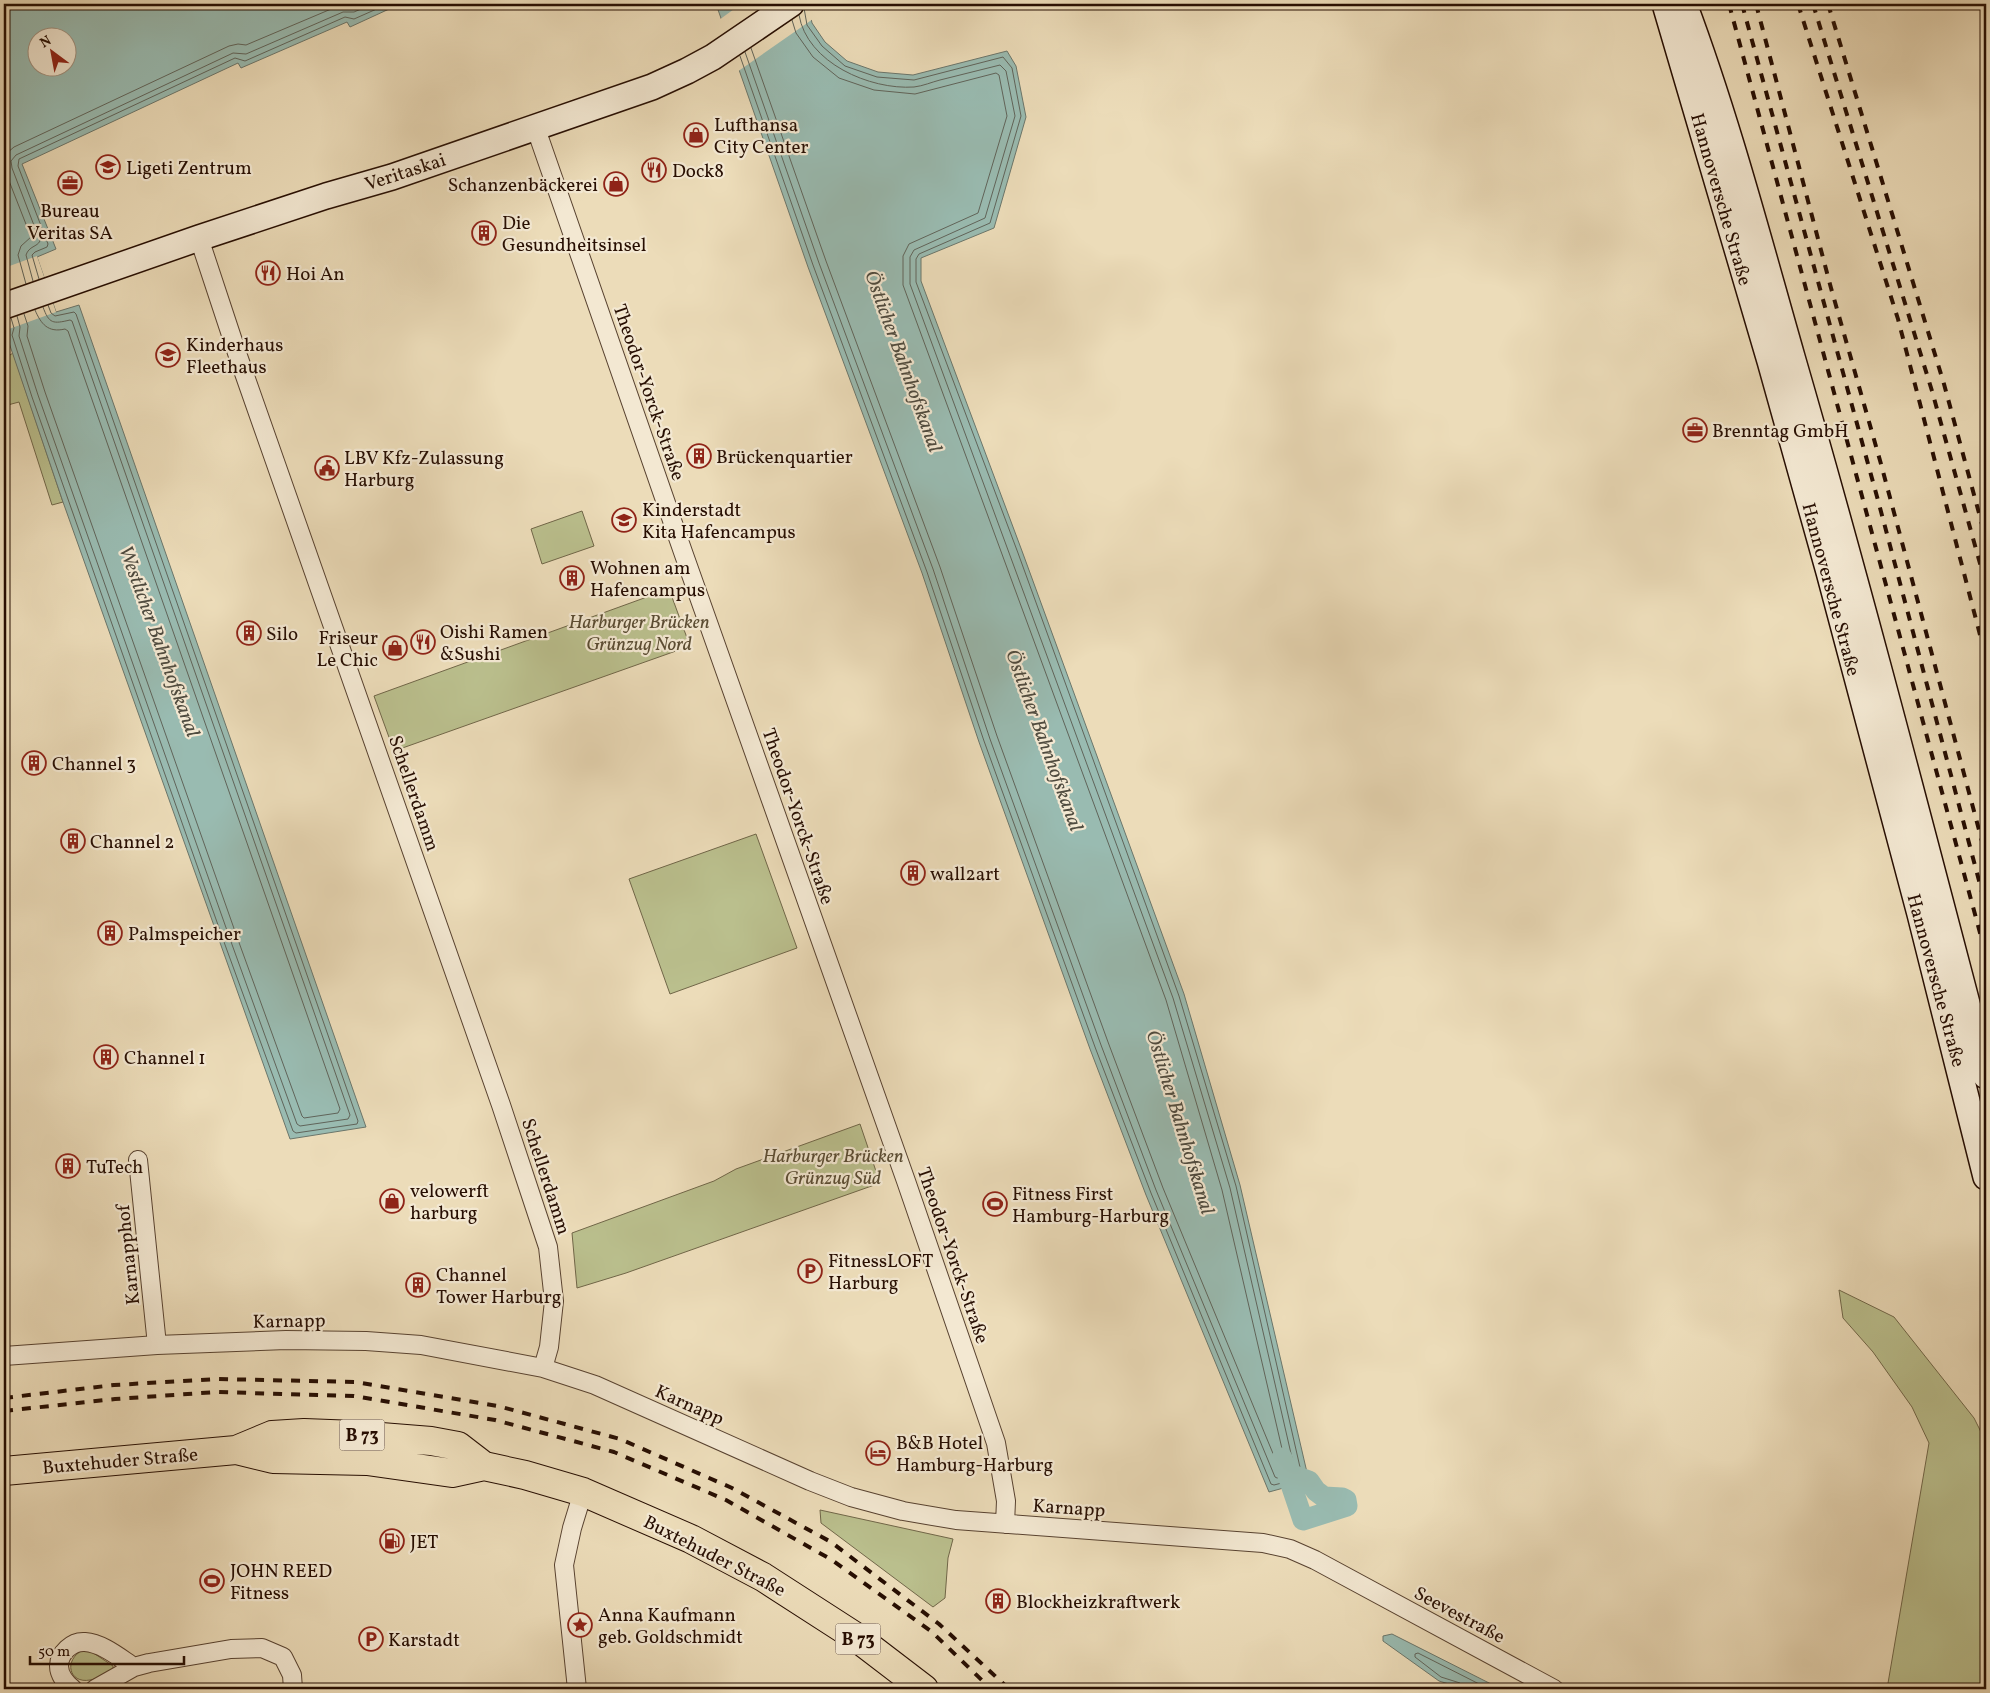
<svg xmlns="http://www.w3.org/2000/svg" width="1990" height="1693" font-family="Vollkorn,serif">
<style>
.green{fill:#babf8d;stroke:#706648}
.water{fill:#99bbb1;stroke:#6b766b;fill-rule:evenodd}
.pier{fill:#ecdcb9}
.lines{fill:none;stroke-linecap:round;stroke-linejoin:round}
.shore{stroke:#60645a;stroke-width:1}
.canal{stroke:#99bbb1;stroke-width:21}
.minor-casing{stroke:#584230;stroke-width:20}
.secondary-casing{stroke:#270e02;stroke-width:28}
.primary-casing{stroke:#270e02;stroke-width:30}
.minor{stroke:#f3e8d2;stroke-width:18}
.secondary{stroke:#f3e8d2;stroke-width:25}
.primary{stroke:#ecdcb9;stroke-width:28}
.rail{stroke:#270e02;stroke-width:4;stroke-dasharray:9 9;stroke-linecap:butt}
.labels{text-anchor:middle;stroke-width:4.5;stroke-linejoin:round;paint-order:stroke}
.shield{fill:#f3e8d2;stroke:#644f40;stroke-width:1}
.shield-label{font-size:18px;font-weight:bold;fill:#270e02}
.poi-label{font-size:19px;fill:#270e02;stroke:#f3e8d2;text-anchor:start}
.street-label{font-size:19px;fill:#270e02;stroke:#f3e8d2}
.park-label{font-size:19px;font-style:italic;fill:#5a4c33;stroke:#f3e8d2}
.water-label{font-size:20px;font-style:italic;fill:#4f4b3f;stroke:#f3e8d2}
</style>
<rect width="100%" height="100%" fill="#ecdcb9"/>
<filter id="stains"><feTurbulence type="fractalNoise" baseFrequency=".004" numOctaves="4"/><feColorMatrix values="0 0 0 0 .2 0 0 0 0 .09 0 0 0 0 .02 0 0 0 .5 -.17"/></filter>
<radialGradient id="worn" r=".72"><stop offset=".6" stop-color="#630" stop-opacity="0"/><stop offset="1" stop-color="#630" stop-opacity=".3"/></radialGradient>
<path class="green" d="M 13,353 L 63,502 L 52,505 L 19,402 L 4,406 L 4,359 Z
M 582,511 L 594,546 L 542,564 L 531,529 Z
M 669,589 L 690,646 L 394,751 L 374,696 Z
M 756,834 L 797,948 L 670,994 L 629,879 Z
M 860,1124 L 880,1183 L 626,1273 L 577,1288 L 572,1233 L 714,1181 L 736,1169 Z
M 1839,1290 L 1894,1317 L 1974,1418 L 1986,1442 L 1986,1689 L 1887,1689 L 1929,1443 L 1912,1407 L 1873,1352 L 1843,1318 Z
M 820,1510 L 953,1539 L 948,1558 L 945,1598 L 933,1607 L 821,1523 Z
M 83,1650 L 92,1652 L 113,1666 L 113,1669 C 106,1673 98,1679 90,1680 C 69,1684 63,1660 83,1650 Z"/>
<path class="water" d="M 4,4 L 400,4 L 350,27 L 347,22 L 241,68 L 238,63 L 22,164 L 56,249 L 37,257 L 56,312 L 79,305 L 366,1127 L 290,1139 L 63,502 L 5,331 L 9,329 L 4,313 ZM 38,38 L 68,38 L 68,68 L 38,68 Z
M 716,4 L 808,4 L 812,23 L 825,42 L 847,61 L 878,72 L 913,75 L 1007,51 L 1016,66 L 1026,117 L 994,228 L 921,258 L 921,281 L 1022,551 L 1184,994 L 1240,1185 L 1309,1481 L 1269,1492 L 1146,1195 L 1090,1049 L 979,742 L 922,573 L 808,267 Z
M 1392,1634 L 1501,1689 L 1465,1689 L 1439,1681 L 1383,1641 L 1383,1636 Z"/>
<path class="pier" d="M 741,4 L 811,4 L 813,19 L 737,72 L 719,20 Z
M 37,256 L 56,312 L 9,329 L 4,313 L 4,268 Z"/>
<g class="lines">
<path class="shore" d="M 751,48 L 826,261 L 940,567 L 997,736 L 1108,1042 L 1163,1188 L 1279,1468 L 1284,1469 L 1286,1466 L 1222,1190 L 1166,1000 L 903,285 L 903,256 L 909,244 L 978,213 L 1007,116 L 999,75 L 996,73 L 915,94 L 874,90 L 839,78 L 813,57 L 796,33 L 792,20
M 745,52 L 819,263 L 933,569 L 990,739 L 1101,1045 L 1156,1190 L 1275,1477 L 1277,1478 L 1294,1474 L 1295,1471 L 1230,1188 L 1173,998 L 910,284 L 910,257 L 914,250 L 985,218 L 1015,116 L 1006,71 L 1000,65 C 980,70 960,75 940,80 C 932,82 923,86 914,87 C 870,90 807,63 799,15
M 740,56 L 813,265 L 927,572 L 984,741 L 1095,1047 L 1151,1193 L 1271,1484 L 1274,1485 L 1301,1478 L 1302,1476 L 1236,1186 L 1179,996 L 1018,553 L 916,282 L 916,259 L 919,254 L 990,223 L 1021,116 L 1012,68 L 1003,57 L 914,80 L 877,77 L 845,66 L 822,46 L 807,25 L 804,8
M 4,161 L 7,153 L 14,147 L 229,46 L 238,44 L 246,45 L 343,4
M 4,168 L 31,237 L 21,246 L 18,255 L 26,284
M 39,279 L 32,255 L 35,252 L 47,247 L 48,244 L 18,166 L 19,159 L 235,58 L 245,61 L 345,17 L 354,19 L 388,4
M 33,281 L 26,255 C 29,246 37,247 40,241 L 12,168 L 11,161 L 16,155 L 233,53 L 246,54 L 343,12 L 354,12 L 373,4
M 24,314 L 28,326 L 27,336 L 45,392 L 237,937 L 302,1116 L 304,1118 L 338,1113 L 340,1109 L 68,331 L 65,329 C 48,333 41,324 35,310
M 17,316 L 20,327 L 19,336 L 38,395 L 230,939 L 297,1124 L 300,1126 L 348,1119 L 350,1115 L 72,321 L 70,320 C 53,324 49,324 43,307
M 11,318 L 14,328 L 12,335 L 32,397 L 224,942 L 293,1131 L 296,1133 L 357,1124 L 358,1121 L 76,314 L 74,312 L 55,316 L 51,313 L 48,305
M 1462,1689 L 1460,1683 L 1441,1677 L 1415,1657 L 1415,1654 L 1418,1653 L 1489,1689"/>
<path class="canal" d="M 1282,1458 L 1303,1520 L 1347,1506 L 1346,1500 L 1342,1498 L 1324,1497 L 1316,1491 L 1309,1481 L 1287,1473"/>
<g class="minor-casing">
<path id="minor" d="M 535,126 L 683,552 L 906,1181 L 996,1443 L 1006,1501 L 1005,1524
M 199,238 L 238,356 L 501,1105 L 548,1247 L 554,1301 L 549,1347 L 543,1368
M 138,1160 L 157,1345
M 4,1356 L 157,1345 L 286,1340 L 366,1341 L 421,1345 L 543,1368 L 595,1385 L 810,1481 L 851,1497 L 903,1511 L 956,1520 L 1263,1543 L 1290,1549 L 1315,1560 L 1554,1689
M 73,1689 C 66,1684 59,1675 59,1666 C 59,1653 72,1641 85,1642 C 102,1643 120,1658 134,1667
M 95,1689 L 134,1667 L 149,1663 L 231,1649 L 262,1648 L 283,1657 L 292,1675 L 293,1689
M 577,1689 L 564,1565 L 572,1528 L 583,1492"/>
</g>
<g class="secondary-casing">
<path id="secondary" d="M 1665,4 L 1770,361 L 1829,572 L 1920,914 L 1986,1177
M 1684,4 C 1727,119 1758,238 1792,357 C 1861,595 1923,836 1986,1076
M 4,306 L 199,238 L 326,196 L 392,177 L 652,87 L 687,71 L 713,57 L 791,4"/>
</g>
<g class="primary-casing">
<path id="primary" d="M 236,1450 L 273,1459 L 367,1461 L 452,1473 L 484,1466 L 525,1475 L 583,1492 L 691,1539 L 763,1577 L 856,1637 L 924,1689
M 4,1471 L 236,1450 L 272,1435 L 304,1433 L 356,1435 L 431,1441 L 458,1446 L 484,1466"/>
</g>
<use href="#minor" class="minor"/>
<use href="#secondary" class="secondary"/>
<use href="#primary" class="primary"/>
<path class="rail" d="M 1729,4 L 1986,955
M 1742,4 L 1879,504 L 1986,907
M 1756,4 L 1831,288 L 1881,464 L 1986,856
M 1798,4 L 1898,319 L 1986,658
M 1813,4 L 1932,391 L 1986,585
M 1828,4 L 1944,384 L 1986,539
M 4,1398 L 114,1385 L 219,1379 L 356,1382 L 498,1406 L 620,1439 L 732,1488 L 831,1542 L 939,1624 L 1009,1689
M 4,1411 L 115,1399 L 216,1392 L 354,1396 L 495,1420 L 614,1452 L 726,1500 L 832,1560 L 932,1632 L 991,1689"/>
</g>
<defs>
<g id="shop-ring" transform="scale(1.25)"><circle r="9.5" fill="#f3e8d2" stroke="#8f2418" stroke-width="1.5"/><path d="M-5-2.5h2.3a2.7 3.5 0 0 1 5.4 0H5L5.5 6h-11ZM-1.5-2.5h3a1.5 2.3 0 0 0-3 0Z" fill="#8f2418"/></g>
<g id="university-ring" transform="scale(1.25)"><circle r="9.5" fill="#f3e8d2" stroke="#8f2418" stroke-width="1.5"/><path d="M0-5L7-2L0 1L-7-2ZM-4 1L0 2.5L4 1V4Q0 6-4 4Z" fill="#8f2418"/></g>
<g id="restaurant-ring" transform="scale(1.25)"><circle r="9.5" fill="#f3e8d2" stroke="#8f2418" stroke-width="1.5"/><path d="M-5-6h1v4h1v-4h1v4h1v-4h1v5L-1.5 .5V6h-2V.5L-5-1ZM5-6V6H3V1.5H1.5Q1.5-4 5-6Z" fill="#8f2418"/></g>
<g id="office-ring" transform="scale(1.25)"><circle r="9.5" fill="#f3e8d2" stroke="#8f2418" stroke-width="1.5"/><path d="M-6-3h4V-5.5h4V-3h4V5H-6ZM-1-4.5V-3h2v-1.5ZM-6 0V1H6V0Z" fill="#8f2418"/></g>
<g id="building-ring" transform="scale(1.25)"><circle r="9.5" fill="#f3e8d2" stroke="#8f2418" stroke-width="1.5"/><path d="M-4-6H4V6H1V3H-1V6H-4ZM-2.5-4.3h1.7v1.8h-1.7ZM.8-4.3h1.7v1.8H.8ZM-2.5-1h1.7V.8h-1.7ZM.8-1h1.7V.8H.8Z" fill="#8f2418"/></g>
<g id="school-ring" transform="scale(1.25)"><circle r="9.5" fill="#f3e8d2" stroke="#8f2418" stroke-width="1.5"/><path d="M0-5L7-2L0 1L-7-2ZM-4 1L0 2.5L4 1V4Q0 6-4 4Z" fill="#8f2418"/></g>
<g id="civic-ring" transform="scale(1.25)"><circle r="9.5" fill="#f3e8d2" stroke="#8f2418" stroke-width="1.5"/><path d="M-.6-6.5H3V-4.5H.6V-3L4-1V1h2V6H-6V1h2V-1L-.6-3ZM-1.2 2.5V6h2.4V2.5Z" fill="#8f2418"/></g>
<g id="stadium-ring" transform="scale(1.25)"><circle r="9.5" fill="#f3e8d2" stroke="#8f2418" stroke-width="1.5"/><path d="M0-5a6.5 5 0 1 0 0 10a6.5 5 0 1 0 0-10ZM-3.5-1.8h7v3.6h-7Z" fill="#8f2418"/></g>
<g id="parking-ring" transform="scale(1.25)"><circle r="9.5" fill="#f3e8d2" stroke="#8f2418" stroke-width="1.5"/><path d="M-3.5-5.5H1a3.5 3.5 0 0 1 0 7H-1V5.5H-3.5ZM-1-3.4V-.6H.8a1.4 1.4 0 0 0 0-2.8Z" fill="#8f2418"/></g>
<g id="hotel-ring" transform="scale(1.25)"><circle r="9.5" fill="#f3e8d2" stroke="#8f2418" stroke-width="1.5"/><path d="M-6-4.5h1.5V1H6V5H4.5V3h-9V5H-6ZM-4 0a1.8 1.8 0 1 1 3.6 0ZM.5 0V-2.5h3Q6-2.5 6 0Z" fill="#8f2418"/></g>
<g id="fuel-ring" transform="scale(1.25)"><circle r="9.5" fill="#f3e8d2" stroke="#8f2418" stroke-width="1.5"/><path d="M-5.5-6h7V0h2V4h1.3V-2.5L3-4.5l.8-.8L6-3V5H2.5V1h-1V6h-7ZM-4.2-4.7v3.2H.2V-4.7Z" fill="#8f2418"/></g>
<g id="sight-ring" transform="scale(1.25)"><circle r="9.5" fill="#f3e8d2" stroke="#8f2418" stroke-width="1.5"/><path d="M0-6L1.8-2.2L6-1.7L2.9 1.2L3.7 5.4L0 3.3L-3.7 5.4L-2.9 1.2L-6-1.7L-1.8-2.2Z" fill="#8f2418"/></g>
</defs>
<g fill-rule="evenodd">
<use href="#shop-ring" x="696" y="135"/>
<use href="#university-ring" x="108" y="167"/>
<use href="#restaurant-ring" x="654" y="170"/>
<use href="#office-ring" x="70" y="183"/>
<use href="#shop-ring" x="616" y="184"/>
<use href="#building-ring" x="484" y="233"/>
<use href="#restaurant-ring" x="268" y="273"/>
<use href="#school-ring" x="168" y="355"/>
<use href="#office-ring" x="1695" y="430"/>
<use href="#building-ring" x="699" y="456"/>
<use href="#civic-ring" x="327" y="468"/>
<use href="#school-ring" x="624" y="520"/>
<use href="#building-ring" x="572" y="578"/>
<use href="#building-ring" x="249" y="633"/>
<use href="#restaurant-ring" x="423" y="642"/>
<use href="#shop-ring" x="395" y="648"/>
<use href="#building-ring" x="34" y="763"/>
<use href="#building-ring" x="73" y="841"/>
<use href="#building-ring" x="913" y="873"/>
<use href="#building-ring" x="110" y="933"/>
<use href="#building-ring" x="106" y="1057"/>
<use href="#building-ring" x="68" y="1166"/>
<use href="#shop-ring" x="392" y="1201"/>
<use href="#stadium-ring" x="995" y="1204"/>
<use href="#parking-ring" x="810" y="1271"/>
<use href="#building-ring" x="418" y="1285"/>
<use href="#hotel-ring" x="878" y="1453"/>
<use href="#fuel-ring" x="392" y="1541"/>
<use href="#stadium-ring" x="212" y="1581"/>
<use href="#building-ring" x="998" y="1601"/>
<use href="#sight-ring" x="580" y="1625"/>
<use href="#parking-ring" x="371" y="1639"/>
</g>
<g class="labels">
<g class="shield">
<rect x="339.5" y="1419.5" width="45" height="31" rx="4"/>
<rect x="835.5" y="1623.5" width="45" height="31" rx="4"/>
</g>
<g class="shield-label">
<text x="362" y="1441">B 73</text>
<text x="858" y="1645">B 73</text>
</g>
<g class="poi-label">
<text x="714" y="131">Lufthansa<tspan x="714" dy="22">City Center</tspan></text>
<text x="126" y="174">Ligeti Zentrum</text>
<text x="672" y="177">Dock8</text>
<text x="598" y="191" text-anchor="end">Schanzenbäckerei</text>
<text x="70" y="217" text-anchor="middle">Bureau<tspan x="70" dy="22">Veritas SA</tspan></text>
<text x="502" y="229">Die<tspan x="502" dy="22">Gesundheitsinsel</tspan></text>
<text x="286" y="280">Hoi An</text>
<text x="186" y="351">Kinderhaus<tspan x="186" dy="22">Fleethaus</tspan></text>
<text x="1712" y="437">Brenntag GmbH</text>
<text x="716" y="463">Brückenquartier</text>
<text x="344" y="464">LBV Kfz-Zulassung<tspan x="344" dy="22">Harburg</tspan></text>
<text x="642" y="516">Kinderstadt<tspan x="642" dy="22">Kita Hafencampus</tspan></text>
<text x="590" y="574">Wohnen am<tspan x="590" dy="22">Hafencampus</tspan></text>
<text x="440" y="638">Oishi Ramen<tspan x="440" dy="22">&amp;Sushi</tspan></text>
<text x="266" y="640">Silo</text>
<text x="378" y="644" text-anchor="end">Friseur<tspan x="378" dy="22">Le Chic</tspan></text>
<text x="52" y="770">Channel 3</text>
<text x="90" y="848">Channel 2</text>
<text x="930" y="880">wall2art</text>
<text x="128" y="940">Palmspeicher</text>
<text x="124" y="1064">Channel 1</text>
<text x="86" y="1173">TuTech</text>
<text x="410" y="1197">velowerft<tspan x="410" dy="22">harburg</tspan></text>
<text x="1012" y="1200">Fitness First<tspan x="1012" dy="22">Hamburg-Harburg</tspan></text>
<text x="828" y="1267">FitnessLOFT<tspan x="828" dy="22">Harburg</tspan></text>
<text x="436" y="1281">Channel<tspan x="436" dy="22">Tower Harburg</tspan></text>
<text x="896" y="1449">B&amp;B Hotel<tspan x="896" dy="22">Hamburg-Harburg</tspan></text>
<text x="410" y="1548">JET</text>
<text x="230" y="1577">JOHN REED<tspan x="230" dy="22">Fitness</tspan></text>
<text x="1016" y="1608">Blockheizkraftwerk</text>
<text x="598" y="1621">Anna Kaufmann<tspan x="598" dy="22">geb. Goldschmidt</tspan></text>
<text x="388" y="1646">Karstadt</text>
</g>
<g class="street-label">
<text transform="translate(405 171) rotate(-18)" y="7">Veritaskai</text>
<text transform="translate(1722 199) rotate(74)" y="7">Hannoversche Straße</text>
<text transform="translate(650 392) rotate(71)" y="7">Theodor-Yorck-Straße</text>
<text transform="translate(1832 589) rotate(75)" y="7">Hannoversche Straße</text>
<text transform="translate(415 793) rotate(71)" y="7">Schellerdamm</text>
<text transform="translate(799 816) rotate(71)" y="7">Theodor-Yorck-Straße</text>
<text transform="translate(1937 980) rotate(75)" y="7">Hannoversche Straße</text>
<text transform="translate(547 1176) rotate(72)" y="7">Schellerdamm</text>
<text transform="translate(127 1255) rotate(-96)" y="7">Karnapphof</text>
<text transform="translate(954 1255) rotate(71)" y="7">Theodor-Yorck-Straße</text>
<text transform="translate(289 1320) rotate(-1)" y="7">Karnapp</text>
<text transform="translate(690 1404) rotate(24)" y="7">Karnapp</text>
<text transform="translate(120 1460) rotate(-5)" y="7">Buxtehuder Straße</text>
<text transform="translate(1069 1507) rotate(4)" y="7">Karnapp</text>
<text transform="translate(715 1555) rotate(27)" y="7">Buxtehuder Straße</text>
<text transform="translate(1460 1614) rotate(28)" y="7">Seevestraße</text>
</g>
<g class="park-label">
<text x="639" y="628">Harburger Brücken<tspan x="639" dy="22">Grünzug Nord</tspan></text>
<text x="833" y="1162">Harburger Brücken<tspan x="833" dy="22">Grünzug Süd</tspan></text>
</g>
<g class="water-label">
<text transform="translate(904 361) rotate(70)" y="7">Östlicher Bahnhofskanal</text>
<text transform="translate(160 641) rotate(70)" y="7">Westlicher Bahnhofskanal</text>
<text transform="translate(1045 740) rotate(70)" y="7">Östlicher Bahnhofskanal</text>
<text transform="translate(1181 1122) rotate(73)" y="7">Östlicher Bahnhofskanal</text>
</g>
</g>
<rect width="1990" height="1693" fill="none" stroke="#ecdcb9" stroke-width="20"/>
<rect x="5" y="5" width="1980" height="1683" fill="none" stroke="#270e02" stroke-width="2.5"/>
<rect x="10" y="10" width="1970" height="1673" fill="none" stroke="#270e02"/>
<g transform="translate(52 52) rotate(328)"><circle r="24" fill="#f3e8d2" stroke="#a1917f"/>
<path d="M0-4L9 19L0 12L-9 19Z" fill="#8f2418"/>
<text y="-8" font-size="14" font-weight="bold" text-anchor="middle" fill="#270e02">N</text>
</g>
<path d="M30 1656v8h154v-8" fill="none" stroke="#270e02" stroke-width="2.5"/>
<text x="38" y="1656" font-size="15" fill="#270e02" stroke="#f3e8d2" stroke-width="4" paint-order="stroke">50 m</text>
<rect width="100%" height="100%" filter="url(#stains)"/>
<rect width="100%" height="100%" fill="url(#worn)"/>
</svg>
